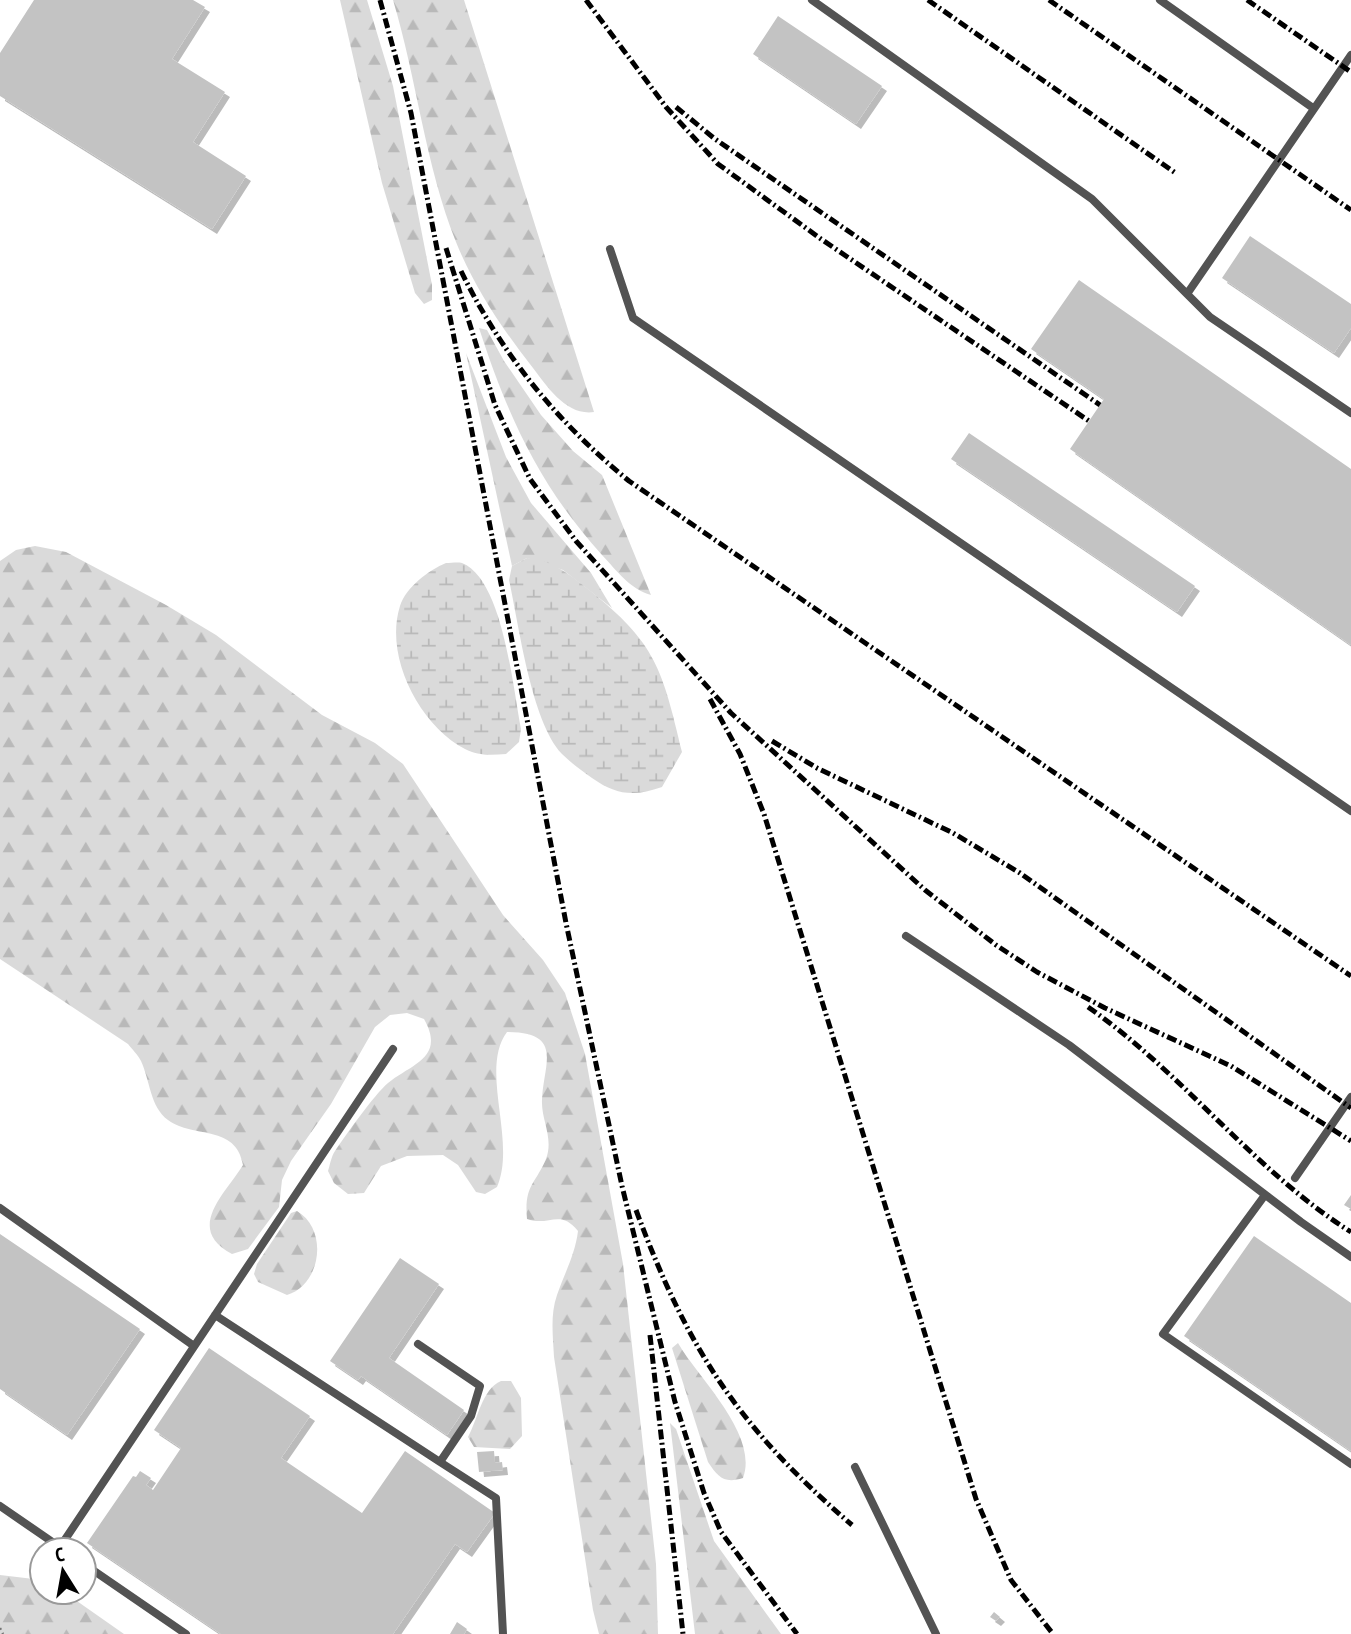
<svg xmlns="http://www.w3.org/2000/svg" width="1351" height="1634" font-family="'PT Sans Narrow',sans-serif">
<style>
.forest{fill:url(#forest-firs)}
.wetland{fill:url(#wetland-marsh)}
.building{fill:#c3c3c3;filter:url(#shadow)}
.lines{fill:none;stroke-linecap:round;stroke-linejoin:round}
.path{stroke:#757575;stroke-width:2.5;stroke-dasharray:2 3.5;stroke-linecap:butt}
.service{stroke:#535353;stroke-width:8}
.rail{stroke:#000;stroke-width:5;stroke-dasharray:10 3.5 2 3.5;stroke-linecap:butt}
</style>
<defs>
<pattern id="forest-firs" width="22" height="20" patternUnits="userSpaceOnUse" patternTransform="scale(1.75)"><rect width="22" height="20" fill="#dadada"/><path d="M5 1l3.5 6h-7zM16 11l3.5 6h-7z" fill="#b9b9b9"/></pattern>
<pattern id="wetland-marsh" width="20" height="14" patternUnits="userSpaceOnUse" patternTransform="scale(1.75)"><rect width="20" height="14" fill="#dadada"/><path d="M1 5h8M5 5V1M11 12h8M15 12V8" fill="none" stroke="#b9b9b9"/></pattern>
<filter id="shadow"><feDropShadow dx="5" dy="5" stdDeviation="0" flood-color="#0004"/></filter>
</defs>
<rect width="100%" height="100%" fill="#fff"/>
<path class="forest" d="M 340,0 L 367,0 L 393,86 L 432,285 L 432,300 L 424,304 L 415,293 L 382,183 Z
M 393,0 L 464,0 L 594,412 C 567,416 548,388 533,368 C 503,330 474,287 456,242 C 425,164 417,80 393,0 Z
M 479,328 L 487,330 L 504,361 L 541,415 L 573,451 L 602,475 L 651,595 C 630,589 617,571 602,555 C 539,485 508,417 479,328 Z
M 466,353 L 506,457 L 531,503 L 591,573 L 612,608 L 563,570 L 527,558 L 512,566 Z
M 35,546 L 66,552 L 166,605 L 216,635 L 322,715 L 375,743 L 403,764 L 503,915 L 543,960 L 565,993 L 585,1054 L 623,1264 L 656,1564 L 658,1634 L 599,1634 L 593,1610 L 554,1357 C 553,1336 550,1315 557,1295 C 565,1272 575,1255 578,1231 C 560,1208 549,1227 527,1219 C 524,1185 535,1185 546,1159 C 554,1138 541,1120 542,1100 C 543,1065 565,1032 507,1032 C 479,1070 517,1141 497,1187 L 485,1194 L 476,1192 L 458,1165 L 443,1155 L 407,1156 L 381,1166 L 364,1193 L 348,1194 L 334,1183 L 328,1171 C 330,1165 331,1157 335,1151 C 346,1135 374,1095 388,1083 C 411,1064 446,1058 424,1019 L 407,1013 L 390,1015 L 375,1027 L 331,1104 L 291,1161 L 282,1180 L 279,1207 L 248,1249 L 232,1254 C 184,1229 226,1193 243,1165 C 236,1124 194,1139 168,1120 C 150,1107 150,1080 141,1061 C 138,1055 132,1049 128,1044 L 0,959 L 0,561 L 16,550 Z
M 297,1211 C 329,1230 321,1285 287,1295 L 258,1282 L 254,1274 L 257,1264 L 291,1213 Z
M 678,1343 C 699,1379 759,1435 743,1478 C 724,1484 718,1477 708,1462 L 672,1348 Z
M 501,1381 L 511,1381 L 521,1398 L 522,1436 L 510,1449 L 474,1447 L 468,1437 C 478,1419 482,1389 501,1381 Z
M 670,1423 L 676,1429 L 714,1541 L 781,1634 L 695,1634 Z
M 0,1575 L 42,1580 L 42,1592 L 64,1592 L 124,1634 L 0,1634 Z"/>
<path class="wetland" d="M 527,558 C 552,560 569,574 588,589 C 657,644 662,669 682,752 L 662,787 C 634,797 616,795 592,778 C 582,771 571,763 562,754 C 531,721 519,625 509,580 L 512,566 Z
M 446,563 C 451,563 458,562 462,563 C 503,579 513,689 521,729 L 519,742 L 506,754 C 491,755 478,756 465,749 C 419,725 384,656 400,606 C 406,587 429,570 446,563 Z"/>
<path class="building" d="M 34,0 L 193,0 L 205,7 L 172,59 L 225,92 L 193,142 L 246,176 L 212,229 L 0,96 L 0,53 Z
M 778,16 L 882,86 L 856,124 L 753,54 Z
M 1250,236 L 1351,304 L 1351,328 L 1334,353 L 1222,278 Z
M 1079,280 L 1351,469 L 1351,645 L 1070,449 L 1104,399 L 1031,349 Z
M 969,433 L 1195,586 L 1177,612 L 951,459 Z
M 1351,1195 L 1351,1209 L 1344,1205 Z
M 0,1234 L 140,1329 L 67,1435 L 0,1389 Z
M 1254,1236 L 1351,1303 L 1351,1451 L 1184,1336 Z
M 400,1258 L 439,1284 L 389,1358 L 464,1410 L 447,1435 L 361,1376 L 358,1380 L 330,1361 Z
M 209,1348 L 310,1416 L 281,1458 L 362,1513 L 405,1451 L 495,1513 L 467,1552 L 455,1544 L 393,1634 L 221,1634 L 87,1543 L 133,1476 L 136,1477 L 140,1471 L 151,1478 L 146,1485 L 153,1490 L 181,1448 L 154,1430 Z
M 494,1451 L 495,1463 L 502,1462 L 503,1470 L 479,1472 L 477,1452 Z
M 994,1612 L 1000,1617 L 996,1621 L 990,1617 Z
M 457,1622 L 467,1629 L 464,1634 L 450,1634 Z"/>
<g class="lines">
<path class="path" d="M 0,1628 L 3,1634"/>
<path class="service" d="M 812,0 L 1092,199 L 1210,317 L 1351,413
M 1160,0 L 1313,108
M 610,249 L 633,318 L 1351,811
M 1187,294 L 1351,55
M 906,936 L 1069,1045 L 1301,1222 L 1351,1257
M 1295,1178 L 1351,1097
M 1265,1195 L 1163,1334 L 1351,1464
M 0,1208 L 194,1346
M 215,1315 L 440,1462 L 471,1416 L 480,1386 L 418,1344
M 440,1462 L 496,1498 L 503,1634
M 855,1467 L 936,1634
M 0,1506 L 64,1550
M 60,1547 L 393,1049
M 84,1564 L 186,1634"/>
<path class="rail" d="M 380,0 L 411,113 L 566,923 L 622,1186 L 675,1402 L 704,1493 L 721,1532 L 797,1634
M 586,0 L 666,107 L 718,164 L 821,239 L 1089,421
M 928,0 L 1177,174
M 1049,0 L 1351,210
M 1247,0 L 1351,72
M 676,107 L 715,139 L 1100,405
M 446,248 L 495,405 L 530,479 L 576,541 L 731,713 L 925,890 L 996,945 L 1037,972 L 1105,1008 L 1231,1066 L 1351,1141
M 461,271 C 502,355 557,422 629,481 L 1351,976
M 710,699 L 740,754 L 764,814 L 976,1499 L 1011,1580 L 1053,1634
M 772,741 L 817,768 L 953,833 L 1020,873 L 1351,1108
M 1088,1007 C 1184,1074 1253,1170 1351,1232
M 636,1210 C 688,1350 738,1427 852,1525
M 650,1335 L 683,1634"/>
</g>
<g transform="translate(63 1571) rotate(349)"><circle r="33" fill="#ffffff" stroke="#999999" stroke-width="2"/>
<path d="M0-5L12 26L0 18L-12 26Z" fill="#000000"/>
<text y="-10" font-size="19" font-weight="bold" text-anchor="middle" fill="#000000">С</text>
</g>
</svg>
